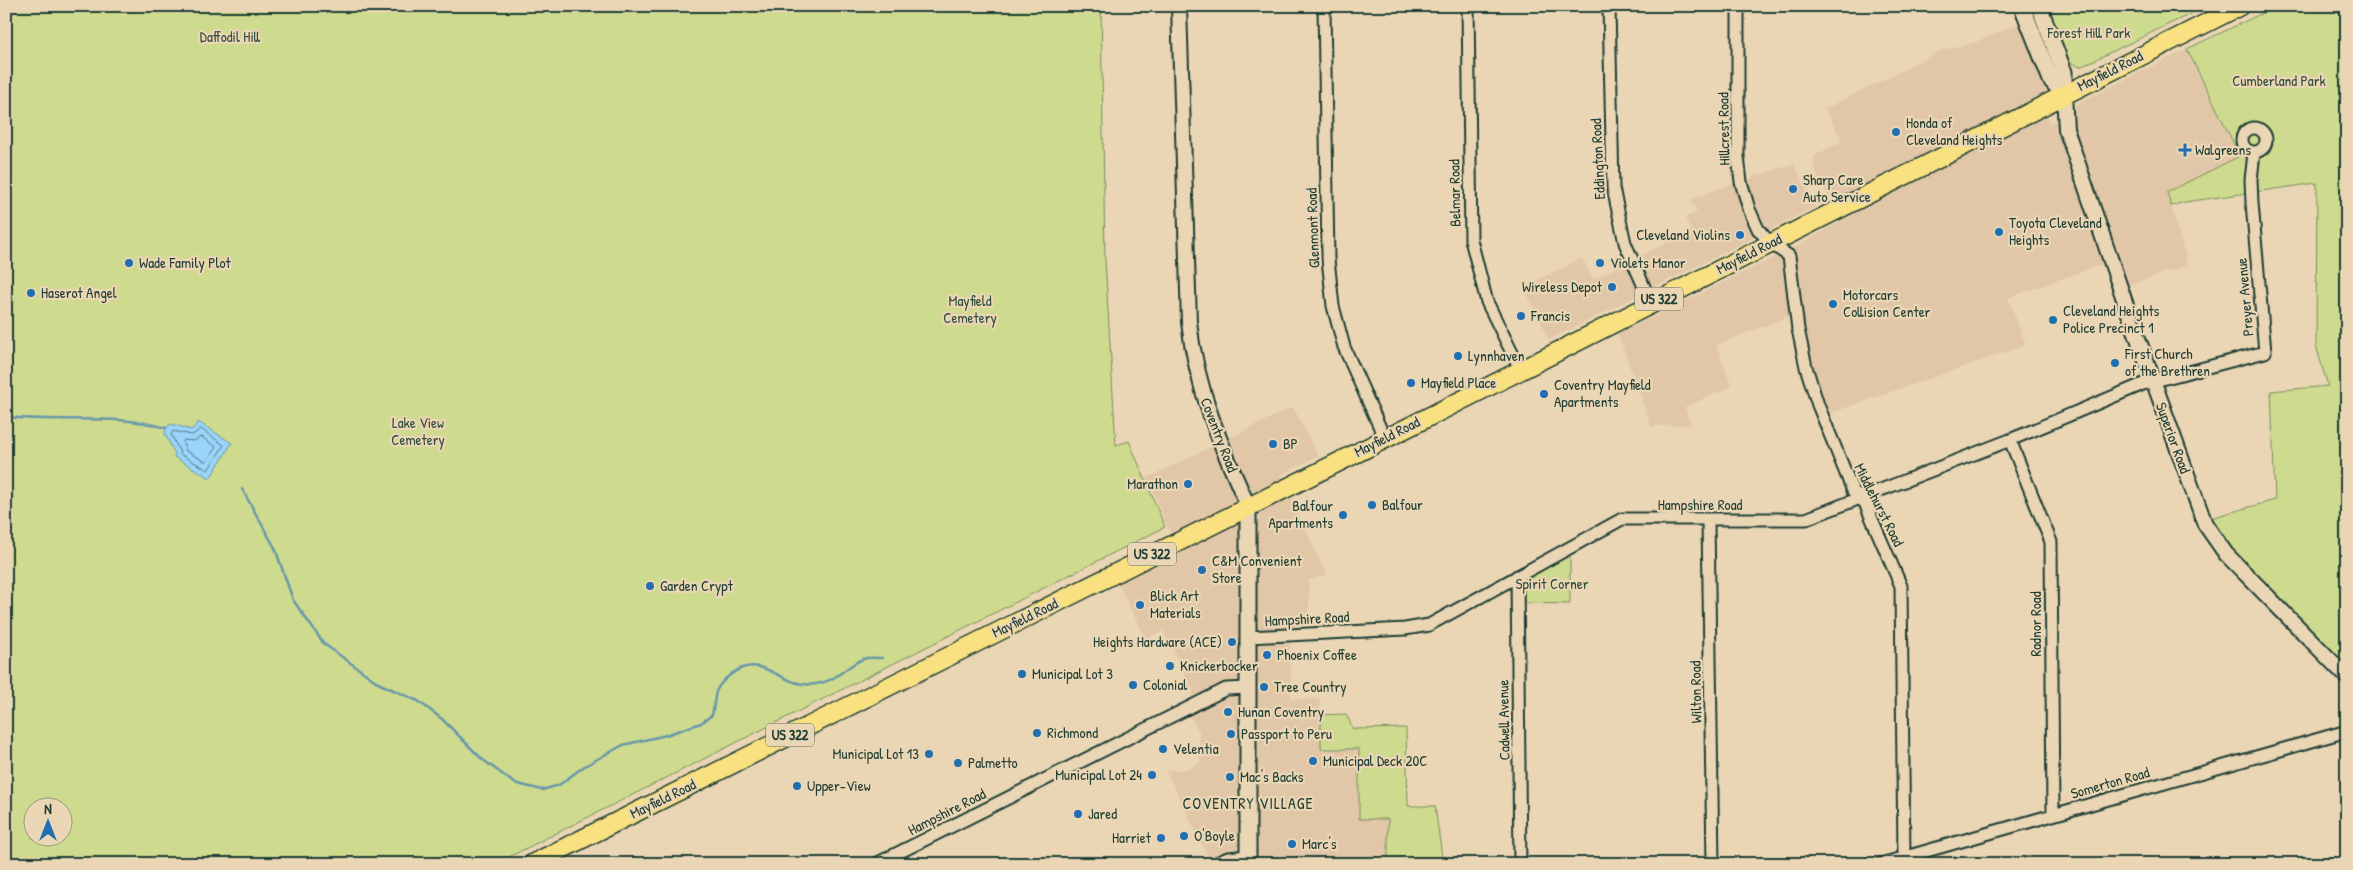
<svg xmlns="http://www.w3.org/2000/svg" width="2353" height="870" font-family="'Patrick Hand',sans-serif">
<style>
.built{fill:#e1c7a7}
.green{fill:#ceda8d;stroke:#768c60;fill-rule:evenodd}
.water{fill:#9ad4fa;stroke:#6998ab}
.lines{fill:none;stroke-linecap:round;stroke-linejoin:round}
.shore{stroke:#507983;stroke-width:1}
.stream{stroke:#6998ab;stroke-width:2.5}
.minor-casing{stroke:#1f3d34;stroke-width:15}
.tertiary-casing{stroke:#1f3d34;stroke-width:18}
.secondary-casing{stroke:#1f3d34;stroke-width:19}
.primary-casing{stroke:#1f3d34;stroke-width:21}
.minor{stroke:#ead6b4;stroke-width:11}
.tertiary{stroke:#ead6b4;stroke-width:14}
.secondary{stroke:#ead6b4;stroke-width:15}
.primary{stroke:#f9e181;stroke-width:18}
.poi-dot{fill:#1f6fb2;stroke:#ead6b4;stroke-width:2}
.labels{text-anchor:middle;stroke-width:4.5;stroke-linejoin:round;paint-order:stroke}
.shield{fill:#ead6b4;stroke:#5c6b5a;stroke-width:1}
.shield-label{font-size:14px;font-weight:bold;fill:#1f3d34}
.park-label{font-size:15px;fill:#304d3d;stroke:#ead6b4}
.street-label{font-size:15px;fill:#1f3d34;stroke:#ead6b4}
.poi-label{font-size:15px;fill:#1f3d34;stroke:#ead6b4;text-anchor:start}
.neighbourhood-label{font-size:16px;letter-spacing:1px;fill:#1f3d34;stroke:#ead6b4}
</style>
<rect width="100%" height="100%" fill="#ead6b4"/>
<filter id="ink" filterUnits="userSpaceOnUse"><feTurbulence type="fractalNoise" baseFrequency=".02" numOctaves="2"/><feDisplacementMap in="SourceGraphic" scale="10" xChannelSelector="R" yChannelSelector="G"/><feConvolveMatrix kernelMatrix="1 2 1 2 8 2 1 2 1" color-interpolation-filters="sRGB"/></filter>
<g filter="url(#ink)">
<path class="built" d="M 2021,23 L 2045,82 L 2049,124 L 2073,113 L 2074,107 L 2080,102 L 2187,49 L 2240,156 L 2167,192 L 2188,265 L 2125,286 L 2105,263 L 2008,298 L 2026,345 L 1828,414 L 1812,365 L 1800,312 L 1716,345 L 1732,386 L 1685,407 L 1691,425 L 1651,426 L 1618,334 L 1799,245 L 1841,221 L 1815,171 L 1814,156 L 1842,141 L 1825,109 L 1940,51 L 1976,42 Z
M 1794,164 L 1815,207 L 1549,340 L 1524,287 L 1582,258 L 1593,279 L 1691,231 L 1685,218 L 1697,212 L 1691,200 L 1714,190 Z
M 1293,407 L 1318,456 L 1280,475 L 1327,575 L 1309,580 L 1309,627 L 1290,628 L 1291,699 L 1320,699 L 1321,749 L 1359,749 L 1359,819 L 1388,819 L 1388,864 L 1212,864 L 1166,771 L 1189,769 L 1200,762 L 1199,732 L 1188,714 L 1197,712 L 1190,699 L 1194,693 L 1163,631 L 1146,639 L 1118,584 L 1179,554 L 1147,478 Z"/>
<path class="green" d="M 6,6 L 1101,6 L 1105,259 L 1116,445 L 1129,441 L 1165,527 L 495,864 L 6,864 ZM 32,808 L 62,808 L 62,838 L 32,838 Z
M 2048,6 L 2207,6 L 2080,67 L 2070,62 Z
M 2277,6 L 2347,6 L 2347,677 L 2203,520 L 2275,500 L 2271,391 L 2328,386 L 2316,346 L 2317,183 L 2185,202 L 2171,206 L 2167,192 L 2240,156 L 2187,49 Z
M 1570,554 L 1570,604 L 1523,603 L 1524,579 Z
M 1346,714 L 1353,729 L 1406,728 L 1408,806 L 1435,806 L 1443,864 L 1388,864 L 1388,819 L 1359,819 L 1359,749 L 1321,749 L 1321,715 Z"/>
<path class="water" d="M 198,422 L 232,443 L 210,478 L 174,457 L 175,454 L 165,434 L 166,428 L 171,424 L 192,430 Z"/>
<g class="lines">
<path class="shore" d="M 201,429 L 224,445 L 208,470 L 181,455 L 171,434 L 173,431 L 192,435 Z
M 202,437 L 216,447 L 206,462 L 186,451 L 183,443 L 184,440 L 193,441 Z"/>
<path class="stream" d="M 9,417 C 60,423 116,413 166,428
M 242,489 L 275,548 L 293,600 L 324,644 L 380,684 L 418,701 L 442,719 L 482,759 L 514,783 L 542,790 L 559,785 L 583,767 L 623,745 L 666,735 L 701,723 L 712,715 C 714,708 714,699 716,692 C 718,686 725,679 730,675 C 764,649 781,690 816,684 C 838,681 845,666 863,659 C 868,657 876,658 882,658"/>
<g class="minor-casing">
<path id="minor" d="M 1324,6 L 1328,259 L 1333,306 L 1344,347 L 1385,439
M 1468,6 L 1471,240 L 1487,302 L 1520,369
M 1609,6 L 1613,188 L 1625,243 L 1651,303
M 1738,6 L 1738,157 L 1741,182 L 1749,209 L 1758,229 L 1770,243 L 1789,256 L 1798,329 L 1806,367 L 1818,405 L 1853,491 L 1865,503 L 1901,586 L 1904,857
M2242 140a12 12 0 1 1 24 0a12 12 0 1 1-24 0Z
M 2010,440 L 2051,542 L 2053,815
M 1708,520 L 1713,864
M 1517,576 L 1520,864
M 1249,637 L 1405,629 L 1429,625 L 1622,519 L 1806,519 L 2010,440 L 2143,384 L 2265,352 L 2252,203 L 2251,180 L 2254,153
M 876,864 L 1226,689 L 1249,688
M 1214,864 L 1228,858 L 1248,856
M 1881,864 L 2347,731"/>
</g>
<g class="tertiary-casing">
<path id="tertiary" d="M 1179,6 L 1189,322 C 1196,388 1221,446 1248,506
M 2064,95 L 2066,129 L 2127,308 L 2205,524 L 2226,554 L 2347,677"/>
</g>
<g class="secondary-casing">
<path id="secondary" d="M 2022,6 L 2051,80 L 2064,95
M 2039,6 L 2064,72 L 2064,95
M 1248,864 L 1248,506"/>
</g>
<g class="primary-casing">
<path id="primary" d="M 532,864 L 1385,439 L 2240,6"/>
</g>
<use href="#minor" class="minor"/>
<use href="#tertiary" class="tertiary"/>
<use href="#secondary" class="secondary"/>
<use href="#primary" class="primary"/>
</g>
</g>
<g class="poi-dot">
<circle cx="1896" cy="132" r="5"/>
<path d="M2182.5 142.5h5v5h5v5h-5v5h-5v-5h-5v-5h5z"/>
<circle cx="1793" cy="189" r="5"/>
<circle cx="1999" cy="232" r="5"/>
<circle cx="1740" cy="235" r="5"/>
<circle cx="129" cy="263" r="5"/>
<circle cx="1600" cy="263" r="5"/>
<circle cx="1612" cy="287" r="5"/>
<circle cx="31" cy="293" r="5"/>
<circle cx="1833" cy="304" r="5"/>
<circle cx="1521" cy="316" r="5"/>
<circle cx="2053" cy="320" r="5"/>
<circle cx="1458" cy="356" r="5"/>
<circle cx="2115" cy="363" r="5"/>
<circle cx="1411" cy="383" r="5"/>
<circle cx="1544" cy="394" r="5"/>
<circle cx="1273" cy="444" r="5"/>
<circle cx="1188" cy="484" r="5"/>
<circle cx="1372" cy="505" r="5"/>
<circle cx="1343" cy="515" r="5"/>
<circle cx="1202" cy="570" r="5"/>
<circle cx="650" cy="586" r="5"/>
<circle cx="1140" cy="605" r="5"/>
<circle cx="1232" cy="642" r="5"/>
<circle cx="1267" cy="655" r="5"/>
<circle cx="1170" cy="666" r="5"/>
<circle cx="1022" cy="674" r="5"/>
<circle cx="1133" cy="685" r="5"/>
<circle cx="1264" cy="687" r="5"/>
<circle cx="1228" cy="712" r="5"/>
<circle cx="1037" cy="733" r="5"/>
<circle cx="1231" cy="734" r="5"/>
<circle cx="1163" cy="749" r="5"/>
<circle cx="929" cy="754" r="5"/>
<circle cx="1313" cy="761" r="5"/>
<circle cx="958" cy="763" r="5"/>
<circle cx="1152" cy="775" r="5"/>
<circle cx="1230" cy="777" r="5"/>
<circle cx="797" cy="786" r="5"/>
<circle cx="1078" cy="814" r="5"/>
<circle cx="1184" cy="836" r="5"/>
<circle cx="1161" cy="838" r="5"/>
<circle cx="1292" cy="844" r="5"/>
</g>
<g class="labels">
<g class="shield">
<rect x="1635" y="287.5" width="48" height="23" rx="4"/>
<rect x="1128" y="542.5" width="48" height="23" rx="4"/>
<rect x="766" y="723.5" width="48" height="23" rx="4"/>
</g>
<g class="shield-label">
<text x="1659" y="304">US 322</text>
<text x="1152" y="559">US 322</text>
<text x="790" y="740">US 322</text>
</g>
<g class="park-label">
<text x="2089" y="38">Forest Hill Park</text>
<text x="230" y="42">Daffodil Hill</text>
<text x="2279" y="86">Cumberland Park</text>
<text x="970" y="306">Mayfield<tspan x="970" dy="17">Cemetery</tspan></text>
<text x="418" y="428">Lake View<tspan x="418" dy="17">Cemetery</tspan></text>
<text x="1552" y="589">Spirit Corner</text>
</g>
<g class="street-label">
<text transform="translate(2110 71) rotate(-27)" y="5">Mayfield Road</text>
<text transform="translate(1724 129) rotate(-91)" y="5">Hillcrest Road</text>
<text transform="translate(1598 159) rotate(-93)" y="5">Eddington Road</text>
<text transform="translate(1455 193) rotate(-91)" y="5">Belmar Road</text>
<text transform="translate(1313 228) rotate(-92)" y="5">Glenmont Road</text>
<text transform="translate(1749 254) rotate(-27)" y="5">Mayfield Road</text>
<text transform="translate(2245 297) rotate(-95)" y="5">Preyer Avenue</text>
<text transform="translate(1219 435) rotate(69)" y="5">Coventry Road</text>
<text transform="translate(1387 437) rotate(-27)" y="5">Mayfield Road</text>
<text transform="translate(2173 438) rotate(70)" y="5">Superior Road</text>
<text x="1700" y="510">Hampshire Road</text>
<text transform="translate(1879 505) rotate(63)" y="5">Middlehurst Road</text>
<text transform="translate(1025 618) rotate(-26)" y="5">Mayfield Road</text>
<text transform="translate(1307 619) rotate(-3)" y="5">Hampshire Road</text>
<text transform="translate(2036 624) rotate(-90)" y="5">Radnor Road</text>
<text transform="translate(1696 692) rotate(-91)" y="5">Wilton Road</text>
<text transform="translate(1504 720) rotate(-91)" y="5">Cadwell Avenue</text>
<text transform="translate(2110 783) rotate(-16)" y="5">Somerton Road</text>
<text transform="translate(663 799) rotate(-26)" y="5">Mayfield Road</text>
<text transform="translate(947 812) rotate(-27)" y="5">Hampshire Road</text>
</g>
<g class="poi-label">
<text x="1906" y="128">Honda of<tspan x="1906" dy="17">Cleveland Heights</tspan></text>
<text x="2195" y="155">Walgreens</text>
<text x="1803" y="185">Sharp Care<tspan x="1803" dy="17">Auto Service</tspan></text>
<text x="2009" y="228">Toyota Cleveland<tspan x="2009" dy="17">Heights</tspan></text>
<text x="1730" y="240" text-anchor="end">Cleveland Violins</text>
<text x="139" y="268">Wade Family Plot</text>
<text x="1610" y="268">Violets Manor</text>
<text x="1602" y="292" text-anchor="end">Wireless Depot</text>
<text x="41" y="298">Haserot Angel</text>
<text x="1843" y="300">Motorcars<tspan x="1843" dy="17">Collision Center</tspan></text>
<text x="2063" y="316">Cleveland Heights<tspan x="2063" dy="17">Police Precinct 1</tspan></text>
<text x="1531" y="321">Francis</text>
<text x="2125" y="359">First Church<tspan x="2125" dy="17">of the Brethren</tspan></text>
<text x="1468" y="361">Lynnhaven</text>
<text x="1421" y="388">Mayfield Place</text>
<text x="1554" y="390">Coventry Mayfield<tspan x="1554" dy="17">Apartments</tspan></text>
<text x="1283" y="449">BP</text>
<text x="1178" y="489" text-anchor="end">Marathon</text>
<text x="1382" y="510">Balfour</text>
<text x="1333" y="511" text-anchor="end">Balfour<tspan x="1333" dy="17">Apartments</tspan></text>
<text x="1212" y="566">C&amp;M Convenient<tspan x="1212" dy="17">Store</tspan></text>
<text x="660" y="591">Garden Crypt</text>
<text x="1150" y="601">Blick Art<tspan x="1150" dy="17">Materials</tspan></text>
<text x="1222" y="647" text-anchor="end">Heights Hardware (ACE)</text>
<text x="1277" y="660">Phoenix Coffee</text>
<text x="1180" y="671">Knickerbocker</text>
<text x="1032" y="679">Municipal Lot 3</text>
<text x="1143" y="690">Colonial</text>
<text x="1274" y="692">Tree Country</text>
<text x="1238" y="717">Hunan Coventry</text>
<text x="1047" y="738">Richmond</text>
<text x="1241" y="739">Passport to Peru</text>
<text x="1173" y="754">Velentia</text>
<text x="919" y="759" text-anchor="end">Municipal Lot 13</text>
<text x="1323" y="766">Municipal Deck 20C</text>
<text x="968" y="768">Palmetto</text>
<text x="1142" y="780" text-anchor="end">Municipal Lot 24</text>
<text x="1240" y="782">Mac's Backs</text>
<text x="807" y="791">Upper-View</text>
<text x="1088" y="819">Jared</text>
<text x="1194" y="841">O'Boyle</text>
<text x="1151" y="843" text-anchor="end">Harriet</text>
<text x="1302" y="849">Marc's</text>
</g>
<g class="neighbourhood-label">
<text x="1248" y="809">COVENTRY VILLAGE</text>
</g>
</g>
<rect width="2353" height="870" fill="none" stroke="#ead6b4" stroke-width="25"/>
<rect x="12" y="12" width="2328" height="845" fill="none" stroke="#1f3d34" stroke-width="2" filter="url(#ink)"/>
<g transform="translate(48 822)"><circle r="24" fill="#ead6b4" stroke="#999981"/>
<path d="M0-4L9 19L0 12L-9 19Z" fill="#1f6fb2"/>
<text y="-8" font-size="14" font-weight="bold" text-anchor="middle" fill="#1f3d34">N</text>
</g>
</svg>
